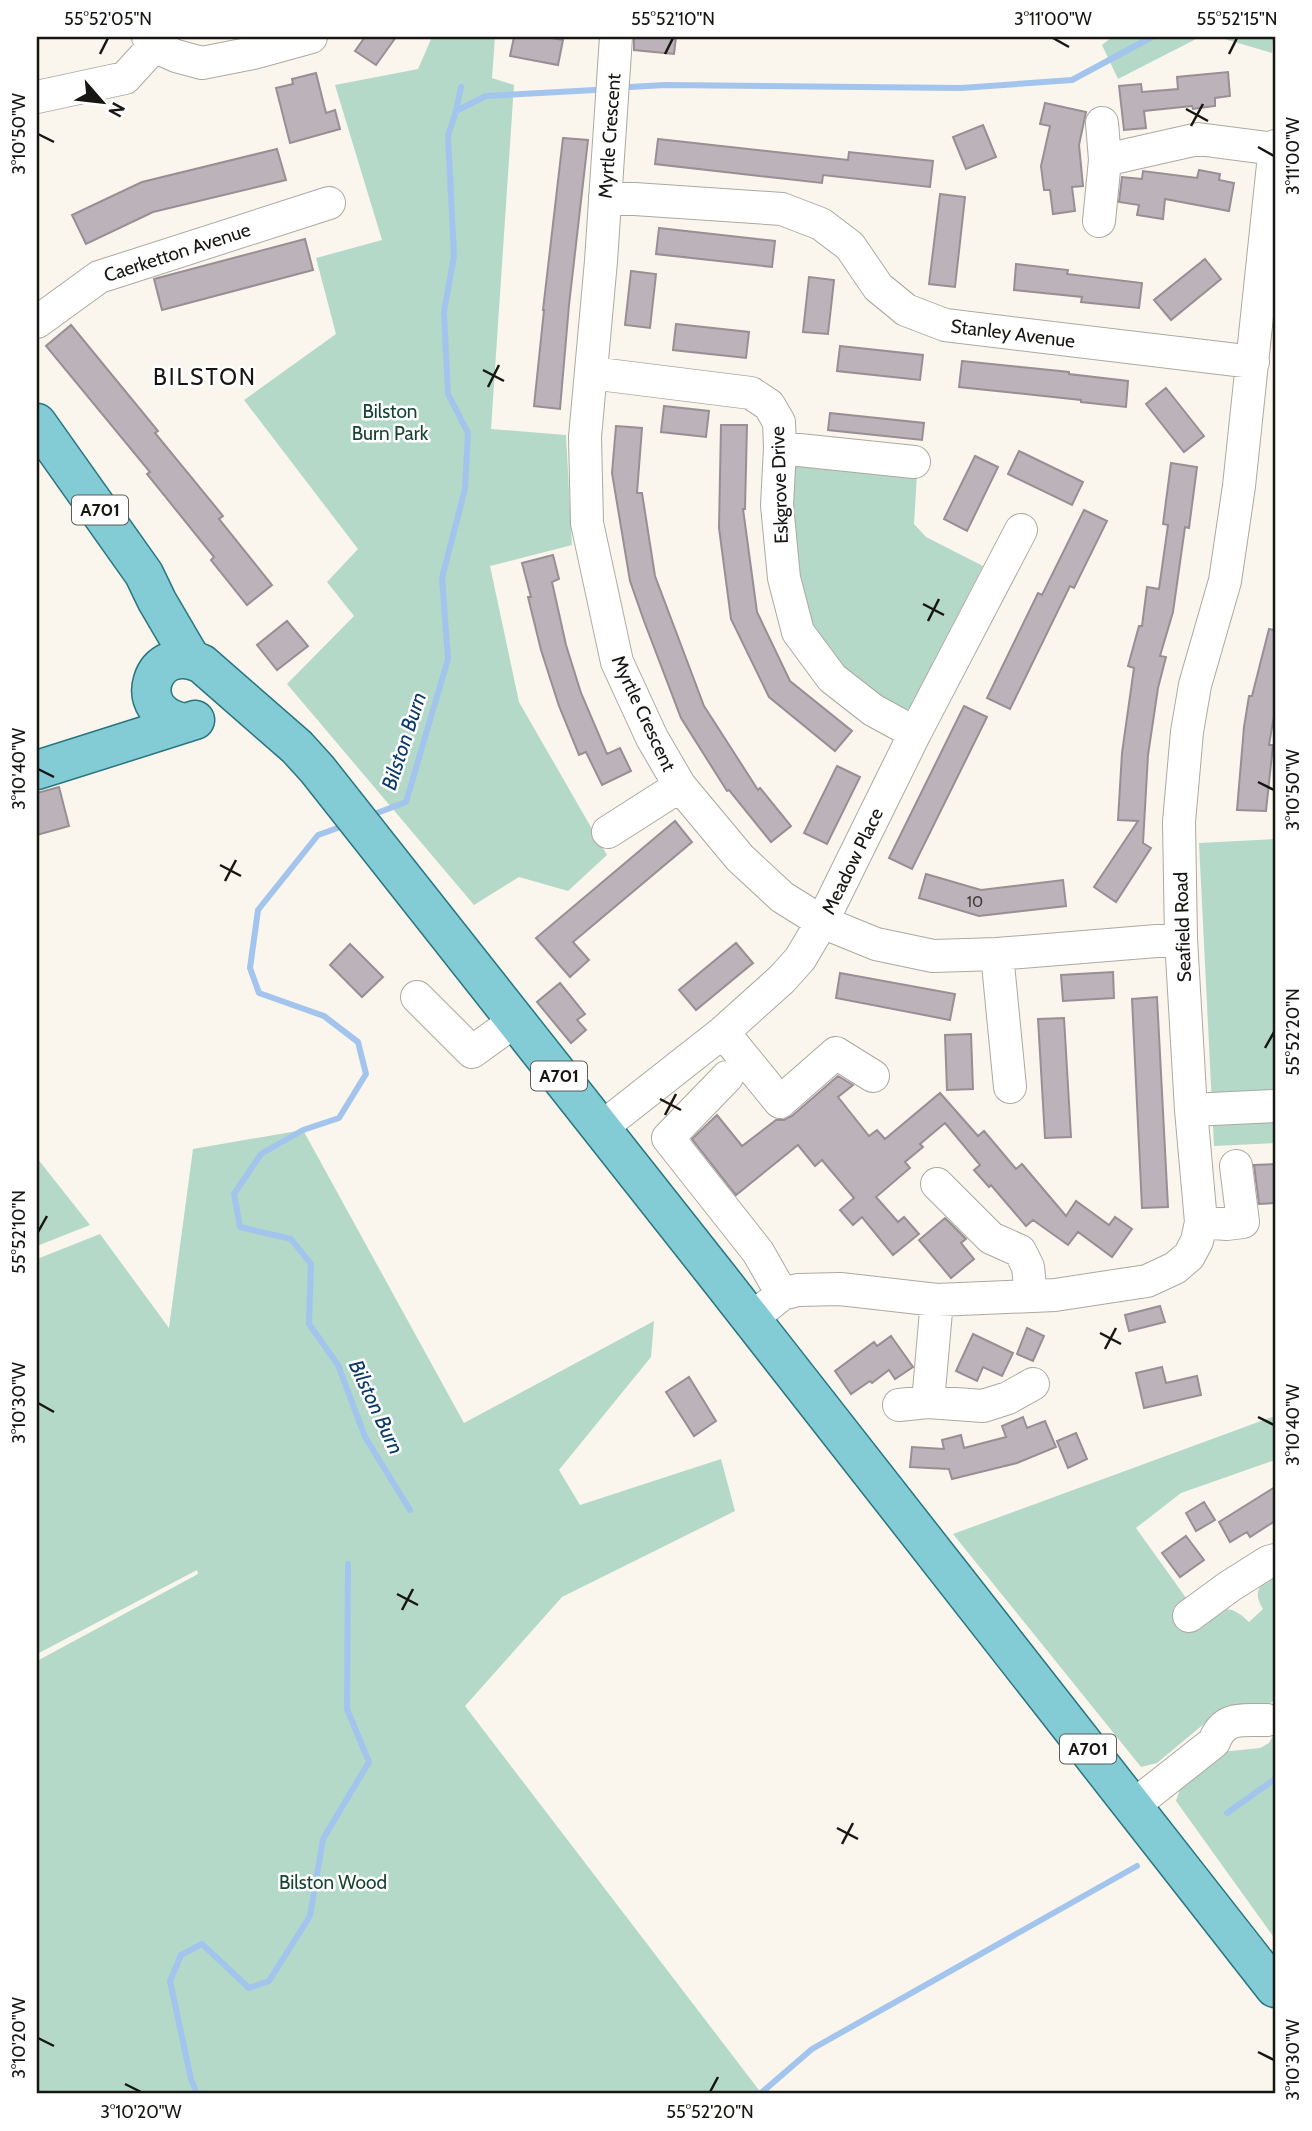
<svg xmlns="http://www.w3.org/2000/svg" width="1312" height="2131" font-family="Cabin,sans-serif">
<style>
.green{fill:#b4d9c8}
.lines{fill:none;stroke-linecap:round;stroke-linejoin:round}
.stream{stroke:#a3c5ed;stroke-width:6}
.building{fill:#bbb3b9;stroke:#978f94;stroke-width:2}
.minor-casing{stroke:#ada8a1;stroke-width:34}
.major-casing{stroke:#28767f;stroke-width:41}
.minor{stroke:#fff;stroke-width:32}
.major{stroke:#83cbd5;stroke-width:38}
.ticks{fill:none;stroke:#181613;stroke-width:2.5}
.labels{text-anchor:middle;stroke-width:5;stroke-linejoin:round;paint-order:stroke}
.number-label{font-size:16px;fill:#413d3c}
.shield{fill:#fff;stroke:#5d5c5a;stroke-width:2}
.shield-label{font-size:18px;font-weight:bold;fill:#181613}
.street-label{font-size:19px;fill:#181613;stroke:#fff}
.park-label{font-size:19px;fill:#164332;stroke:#fff}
.water-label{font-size:21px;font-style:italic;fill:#0a3a6b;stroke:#fff}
.quarter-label{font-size:23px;letter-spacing:2px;fill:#181613;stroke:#fff}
.neatline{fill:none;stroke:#181613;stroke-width:2.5}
.ticks-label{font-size:18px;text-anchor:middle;fill:#181613}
</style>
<rect width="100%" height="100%" fill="#faf6ed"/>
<path class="green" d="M 432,37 L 495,37 L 492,78 L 514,85 L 491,429 L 566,435 L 572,545 L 490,566 L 519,702 L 607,855 L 568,891 L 519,877 L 474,905 L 287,684 L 354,616 L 327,582 L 358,549 L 244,400 L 336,334 L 316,258 L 382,240 L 335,85 L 418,69 Z
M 1112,37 L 1200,37 L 1118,79 L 1102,45 Z
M 1218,37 L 1273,37 L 1272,53 Z
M 795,460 L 917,474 L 914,524 L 926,537 L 983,566 L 924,681 L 925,693 L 917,705 L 903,711 L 841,671 L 809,628 L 792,575 L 789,470 Z
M 1275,839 L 1275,1143 L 1214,1146 L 1199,843 Z
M 303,1130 L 464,1423 L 654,1321 L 651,1357 L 559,1470 L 580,1505 L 721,1459 L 735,1511 L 562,1597 L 465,1706 L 762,2094 L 37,2094 L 37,1661 L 198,1574 L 197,1570 L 37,1654 L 37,1259 L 100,1234 L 169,1328 L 193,1149 Z
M 37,1158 L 90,1225 L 37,1246 Z
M 1275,1416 L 1275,1460 L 1181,1493 L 1136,1528 L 1204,1623 C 1222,1605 1231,1605 1249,1622 L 1263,1609 C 1254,1595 1258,1589 1266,1576 L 1275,1575 L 1275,1699 L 1266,1707 L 1217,1713 L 1157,1763 L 1141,1767 L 953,1534 Z
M 1275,1732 L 1275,1939 L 1176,1801 L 1181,1786 L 1221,1752 L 1260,1748 L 1269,1743 Z"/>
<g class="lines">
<path class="stream" d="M 630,87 L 665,85 L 961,88 L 1072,80 L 1152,37
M 456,111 L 486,96 L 595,90
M 369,816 L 406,802 L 448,659 L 442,578 L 465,489 L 468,433 L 448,394 L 444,312 L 454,256 L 448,136 L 456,111 L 461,87
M 346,825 L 318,835 L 258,910 L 250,968 L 259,993 L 324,1016 L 358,1042 L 366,1074 L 339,1118 L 303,1130 L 261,1154 L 234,1194 L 240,1227 L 291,1239 L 311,1264 L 309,1324 L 338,1365 L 365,1437 L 410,1510
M 1227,1813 L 1275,1779
M 197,2094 L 191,2079 L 170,1981 L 181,1955 L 202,1944 L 249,1988 L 269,1981 L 310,1916 L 323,1839 L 369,1762 L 347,1709 L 348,1564
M 760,2094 L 812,2049 L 1137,1866"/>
</g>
<path class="building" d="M 365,37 L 396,37 L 376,65 L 355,51 Z
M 514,37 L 546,37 L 563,40 L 558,65 L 510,56 Z
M 634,37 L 676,37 L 674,54 L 634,50 Z
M 1228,72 L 1230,96 L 1215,98 L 1215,106 L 1193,109 L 1192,106 L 1144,111 L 1146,128 L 1124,130 L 1119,86 L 1141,84 L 1142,92 L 1178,89 L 1177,77 Z
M 316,73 L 326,113 L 335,110 L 340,129 L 290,143 L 276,88 L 293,84 L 292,79 Z
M 1045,103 L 1086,112 L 1079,145 L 1083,186 L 1072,187 L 1075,211 L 1053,214 L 1050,190 L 1044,190 L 1041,166 L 1050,126 L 1040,124 Z
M 983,125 L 996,157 L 966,169 L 953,137 Z
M 563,138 L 588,140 L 569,305 L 560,409 L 534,406 L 544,310 L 543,310 Z
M 658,139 L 848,160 L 849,152 L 933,161 L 930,187 L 823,175 L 822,183 L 655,164 Z
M 277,149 L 286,180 L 153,212 L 86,244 L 72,215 L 142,182 Z
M 1199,170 L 1220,174 L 1219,180 L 1234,183 L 1229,211 L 1165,199 L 1163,219 L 1137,215 L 1139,205 L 1119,202 L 1122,177 L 1142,179 L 1143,171 L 1197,178 Z
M 940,194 L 965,197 L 955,287 L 929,284 Z
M 659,228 L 775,241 L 772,267 L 656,254 Z
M 305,239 L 313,270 L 162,310 L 154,279 Z
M 1205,259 L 1221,279 L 1171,320 L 1154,300 Z
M 1016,264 L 1068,270 L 1067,274 L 1142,283 L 1139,308 L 1081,302 L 1082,297 L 1014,290 Z
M 631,271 L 656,274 L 650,328 L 625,325 Z
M 809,277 L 834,280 L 828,334 L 803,332 Z
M 676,324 L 749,332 L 746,358 L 673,350 Z
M 71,325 L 158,431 L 155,433 L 223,516 L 219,519 L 272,585 L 247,605 L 211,560 L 214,557 L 147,474 L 150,472 L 46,346 Z
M 840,346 L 923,355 L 920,380 L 837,371 Z
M 962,361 L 1069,372 L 1069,374 L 1128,381 L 1126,407 L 1081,402 L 1081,400 L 959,387 Z
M 1166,388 L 1204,436 L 1184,452 L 1146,404 Z
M 664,406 L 709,411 L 706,437 L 661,432 Z
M 830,413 L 924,423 L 922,440 L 828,430 Z
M 721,425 L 747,425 L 745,509 L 743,509 L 757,612 L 790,681 L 852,731 L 835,751 L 769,697 L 731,619 L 719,528 Z
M 616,426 L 642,428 L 637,493 L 642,493 L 655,576 L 704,706 L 758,790 L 760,788 L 791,826 L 771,842 L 729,790 L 727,791 L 681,718 L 644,621 L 630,581 L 612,473 Z
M 1019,451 L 1083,482 L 1072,505 L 1008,474 Z
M 975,456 L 998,467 L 967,531 L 944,519 Z
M 1171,463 L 1197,467 L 1189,528 L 1185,527 L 1173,612 L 1160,656 L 1166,657 L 1158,688 L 1148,755 L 1143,843 L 1151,848 L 1116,902 L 1094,887 L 1138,821 L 1118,820 L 1122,753 L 1134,668 L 1128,666 L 1139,626 L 1142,626 L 1147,587 L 1159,589 L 1168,525 L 1163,524 Z
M 1084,510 L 1107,521 L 1074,588 L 1070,586 L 1010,709 L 987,698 L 1038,593 L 1042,595 Z
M 553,555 L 559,579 L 552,582 L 566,645 L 581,693 L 607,754 L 620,748 L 631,771 L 602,785 L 586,752 L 579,755 L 559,706 L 541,650 L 528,597 L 531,597 L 522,563 Z
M 287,621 L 308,646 L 277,670 L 257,645 Z
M 1269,629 L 1275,630 L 1275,710 L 1269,745 L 1273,745 L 1266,811 L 1237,810 L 1244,727 L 1249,696 L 1252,696 Z
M 964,706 L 987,717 L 912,869 L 889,858 Z
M 837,766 L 860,777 L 827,844 L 804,833 Z
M 59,787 L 69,826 L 37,835 L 37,793 Z
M 675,821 L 692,842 L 573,942 L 589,960 L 570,977 L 536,938 Z
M 926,874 L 981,890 L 1063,880 L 1066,906 L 979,916 L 919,898 Z
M 736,943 L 753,963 L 696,1010 L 679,990 Z
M 350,944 L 383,977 L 362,997 L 330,965 Z
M 1113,972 L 1114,998 L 1063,1001 L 1061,975 Z
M 840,973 L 955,994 L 950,1020 L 836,998 Z
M 560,983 L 585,1014 L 577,1020 L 586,1030 L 571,1043 L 537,1002 Z
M 1157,997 L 1168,1207 L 1142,1208 L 1132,999 Z
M 1064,1018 L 1071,1137 L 1045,1138 L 1038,1019 Z
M 971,1034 L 973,1089 L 947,1090 L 945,1035 Z
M 838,1076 L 853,1085 L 838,1097 L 869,1136 L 877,1130 L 885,1139 L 940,1093 L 978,1136 L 984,1131 L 1016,1169 L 1022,1164 L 1066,1216 L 1076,1201 L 1109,1225 L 1115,1217 L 1132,1229 L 1112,1257 L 1078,1232 L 1068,1245 L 1033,1220 L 1026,1226 L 991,1185 L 989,1187 L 974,1170 L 980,1165 L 945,1123 L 920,1144 L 923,1147 L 905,1162 L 910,1168 L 876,1197 L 898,1222 L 904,1217 L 919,1234 L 893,1255 L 862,1217 L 853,1225 L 840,1210 L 854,1198 L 822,1160 L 815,1166 L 798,1145 L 736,1195 L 692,1139 L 717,1115 L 742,1146 L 776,1120 L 784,1120 L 792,1116 Z
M 1275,1164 L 1275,1203 L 1259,1204 L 1254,1165 Z
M 945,1218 L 966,1239 L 961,1243 L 974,1259 L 951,1278 L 919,1240 Z
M 1160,1306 L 1165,1322 L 1129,1331 L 1125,1315 Z
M 1027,1328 L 1044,1336 L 1033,1361 L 1017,1354 Z
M 973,1334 L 1013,1353 L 1002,1376 L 983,1367 L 977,1381 L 956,1371 Z
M 891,1336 L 913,1367 L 895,1379 L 889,1370 L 872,1383 L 870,1381 L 851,1394 L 835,1371 L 874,1342 L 877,1346 Z
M 1162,1367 L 1166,1383 L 1197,1376 L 1201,1395 L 1144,1408 L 1136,1373 Z
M 689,1377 L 716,1421 L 694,1436 L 666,1392 Z
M 1023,1417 L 1027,1428 L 1045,1421 L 1056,1447 L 1017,1463 L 952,1479 L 949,1469 L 910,1467 L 912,1447 L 944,1449 L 942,1440 L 961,1435 L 964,1448 L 1006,1437 L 1002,1426 Z
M 1076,1433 L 1087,1459 L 1068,1468 L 1057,1441 Z
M 1275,1487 L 1275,1521 L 1250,1537 L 1247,1532 L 1230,1542 L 1219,1522 Z
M 1204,1502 L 1215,1520 L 1196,1531 L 1186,1513 Z
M 1186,1536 L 1204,1560 L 1180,1577 L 1162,1553 Z"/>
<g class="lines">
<g class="minor-casing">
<path id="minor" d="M 148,37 L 154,46 L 176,56 L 202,63 L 253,53 L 311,37
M 616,37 L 601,261 L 585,437 L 587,523 L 617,662 L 652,738 L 680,786 L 740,858 L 782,897 L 822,922 L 876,944 L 933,956 L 997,954 L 1181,939
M 37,97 L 125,78 L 154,46
M 1102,123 L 1105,160
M 605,197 L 782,209 L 821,224 L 850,246 L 878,287 L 906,310 L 945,325 L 1253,362
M 1099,221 L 1105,160 L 1198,139 L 1275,149
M 37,322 L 99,277 L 329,203
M 591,373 L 751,393 L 769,405 L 779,422 L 780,448 L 777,505 L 784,578 L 798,632 L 832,678 L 873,710 L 915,733
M 780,448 L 914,462
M 608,832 L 680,786
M 997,954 L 1010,1087
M 417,997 L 472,1052 L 515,1021
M 723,1032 L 780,1102 L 836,1053 L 873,1076
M 727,1077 L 668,1138 L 758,1252 L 782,1294
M 1191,1110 L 1275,1106
M 601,1128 L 723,1032 L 782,979 L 800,959 L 822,922 L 915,733 L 1021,530
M 937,1184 L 991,1238 L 1020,1251 L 1028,1267 L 1031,1296
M 1201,1222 L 1227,1224 L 1243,1222 L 1236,1166
M 751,1319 L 782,1294 L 798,1290 L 840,1289 L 937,1300 L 1055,1295 L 1147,1281 L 1175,1268 L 1189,1256 L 1197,1241 L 1201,1222 L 1191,1110 L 1181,939 L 1179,822 L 1187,732 L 1195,685 L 1225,581 L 1239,486 L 1275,146
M 928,1402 L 937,1300
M 899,1405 L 928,1402 L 983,1406 L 1008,1398 L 1033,1384
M 1189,1616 L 1230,1586 L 1268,1562 L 1275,1560
M 1133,1806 L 1214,1742 C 1224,1715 1243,1721 1267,1720"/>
</g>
<g class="major-casing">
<path id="major" d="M 37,423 L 144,574 L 157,601 L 191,659
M 186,723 C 127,715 151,639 202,664 L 297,747 L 317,769 L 719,1278 L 1275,1988
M 37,770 L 195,720"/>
</g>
<use href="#minor" class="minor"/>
<use href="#major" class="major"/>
</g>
<path class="ticks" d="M 1053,38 L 1069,47M 100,54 L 108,38M 665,54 L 673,38M 1229,54 L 1237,38M 1186,109 L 1208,121M 1191,126 L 1203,104M 38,134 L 54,142M 1258,147 L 1274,156M 483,370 L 504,381M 488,387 L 499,365M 923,604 L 944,615M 928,621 L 939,599M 38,769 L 54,777M 1258,782 L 1274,790M 220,865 L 241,876M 225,881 L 236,860M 1265,1048 L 1274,1032M 660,1099 L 681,1110M 665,1115 L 676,1094M 38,1232 L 47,1216M 1100,1333 L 1121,1344M 1105,1349 L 1116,1328M 38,1403 L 54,1412M 1258,1417 L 1274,1425M 397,1594 L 418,1605M 402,1610 L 413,1589M 837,1828 L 858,1839M 842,1844 L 853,1823M 38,2038 L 54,2046M 1258,2052 L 1274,2060M 125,2084 L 141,2092M 710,2092 L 718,2077"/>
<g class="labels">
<g class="number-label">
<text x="975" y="907">10</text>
</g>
<g class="shield">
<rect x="72" y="495.5" width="56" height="29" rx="5"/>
<rect x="531" y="1061.5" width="56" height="29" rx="5"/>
<rect x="1060" y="1734.5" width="56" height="29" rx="5"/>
</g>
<g class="shield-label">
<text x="100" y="516">A701</text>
<text x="559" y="1082">A701</text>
<text x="1088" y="1755">A701</text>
</g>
<g class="street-label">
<text transform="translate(609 136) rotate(-86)" y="7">Myrtle Crescent</text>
<text transform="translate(177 252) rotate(-18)" y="7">Caerketton Avenue</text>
<text transform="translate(1013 333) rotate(7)" y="7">Stanley Avenue</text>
<text transform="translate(779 485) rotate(-92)" y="7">Eskgrove Drive</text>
<text transform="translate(644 713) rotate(65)" y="7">Myrtle Crescent</text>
<text transform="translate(852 861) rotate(-64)" y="7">Meadow Place</text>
<text transform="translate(1182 927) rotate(-92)" y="7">Seafield Road</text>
</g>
<g class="park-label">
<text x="390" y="418">Bilston<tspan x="390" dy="22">Burn Park</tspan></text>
<text x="333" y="1889">Bilston Wood</text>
</g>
<g class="water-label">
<text transform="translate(404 741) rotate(-72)" y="7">Bilston Burn</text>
<text transform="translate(376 1407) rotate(65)" y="7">Bilston Burn</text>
</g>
<g class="quarter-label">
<text x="205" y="385">BILSTON</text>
</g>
</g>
<rect width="1312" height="2131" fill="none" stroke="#ffffff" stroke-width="77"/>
<g transform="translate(102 102) rotate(118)" stroke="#ffffff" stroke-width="5" paint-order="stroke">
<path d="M0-5L12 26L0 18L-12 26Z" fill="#181613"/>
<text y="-10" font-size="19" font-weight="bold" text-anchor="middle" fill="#181613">N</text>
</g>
<rect x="38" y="38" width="1236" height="2054" class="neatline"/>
<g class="ticks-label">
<text x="108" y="25">55°52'05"N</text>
<text x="673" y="25">55°52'10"N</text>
<text x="1053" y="25">3°11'00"W</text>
<text x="1237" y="25">55°52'15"N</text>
<text transform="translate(19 134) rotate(-90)" y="6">3°10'50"W</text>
<text transform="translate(1293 156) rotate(-90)" y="6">3°11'00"W</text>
<text transform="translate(19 769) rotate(-90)" y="6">3°10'40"W</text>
<text transform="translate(1293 790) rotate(-90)" y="6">3°10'50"W</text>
<text transform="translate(1293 1032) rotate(-90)" y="6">55°52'20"N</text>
<text transform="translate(19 1232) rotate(-90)" y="6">55°52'10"N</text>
<text transform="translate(19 1403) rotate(-90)" y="6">3°10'30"W</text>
<text transform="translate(1293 1425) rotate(-90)" y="6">3°10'40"W</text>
<text transform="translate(19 2038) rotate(-90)" y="6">3°10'20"W</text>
<text transform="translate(1293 2060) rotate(-90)" y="6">3°10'30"W</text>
<text x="141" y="2118">3°10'20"W</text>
<text x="710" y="2118">55°52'20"N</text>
</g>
</svg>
